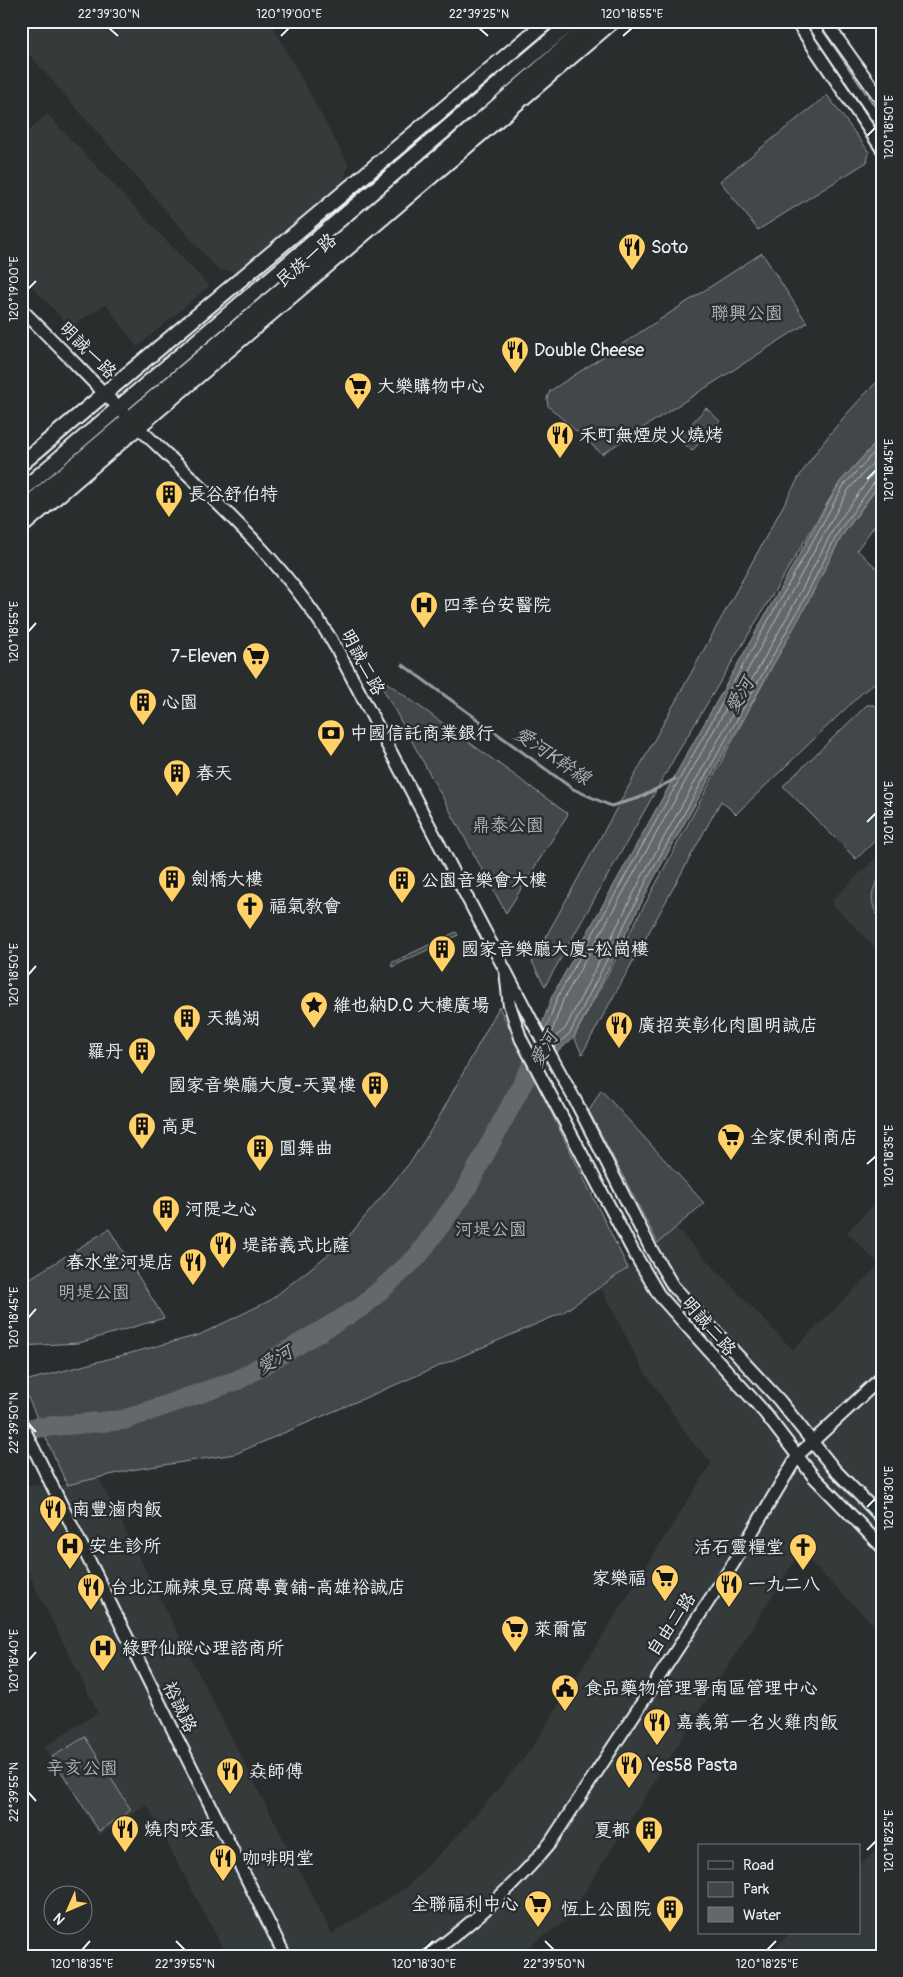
<svg xmlns="http://www.w3.org/2000/svg" width="903" height="1977" font-family="Pangolin,'LXGW WenKai TC',sans-serif">
<style>
.built{fill:#363a3b}
.green{fill:#424648;stroke:#959ca0}
.water{fill:#63686b;stroke:#989fa3}
.lines{fill:none;stroke-linecap:round;stroke-linejoin:round}
.shore{stroke:#b3bac0;stroke-width:1}
.stream{stroke:#989fa3;stroke-width:3}
.river{stroke:#63686b;stroke-width:20}
.tertiary-casing{stroke:#e8f1f8;stroke-width:15}
.primary-casing{stroke:#e8f1f8;stroke-width:18}
.tertiary{stroke:#2a2d2e;stroke-width:11}
.primary{stroke:#2a2d2e;stroke-width:14}
.tram{stroke:#e8f1f8;stroke-width:1}
.ticks{fill:none;stroke:#e8f1f8;stroke-width:2}
.labels{text-anchor:middle;stroke-width:5;stroke-linejoin:round;paint-order:stroke}
.poi-label{font-size:18px;fill:#e8f1f8;stroke:#2a2d2e;text-anchor:start}
.street-label{font-size:18px;fill:#e8f1f8;stroke:#2a2d2e}
.park-label{font-size:18px;fill:#aeb5ba;stroke:#2a2d2e}
.water-label{font-size:19px;font-style:italic;fill:#acb3b9;stroke:#2a2d2e}
.neatline{fill:none;stroke:#e8f1f8;stroke-width:2}
.ticks-label{font-size:12px;text-anchor:middle;fill:#e8f1f8}
</style>
<rect width="100%" height="100%" fill="#2a2d2e"/>
<filter id="ink" filterUnits="userSpaceOnUse"><feTurbulence type="fractalNoise" baseFrequency=".02" numOctaves="2"/><feDisplacementMap in="SourceGraphic" scale="10" xChannelSelector="R" yChannelSelector="G"/><feConvolveMatrix kernelMatrix="1 2 1 2 8 2 1 2 1" color-interpolation-filters="sRGB"/></filter>
<g filter="url(#ink)">
<path class="built" d="M 21,21 L 270,21 L 348,164 L 344,183 L 238,272 L 218,270 L 21,45 Z
M 47,114 L 209,286 L 137,347 L 106,304 L 71,327 L 21,276 L 21,138 Z
M 882,852 L 882,954 L 834,906 L 833,899 Z
M 882,1197 L 882,1633 L 800,1552 L 567,1920 L 515,1956 L 227,1956 L 147,1805 L 99,1835 L 45,1747 L 98,1712 L 34,1585 L 21,1552 L 21,1485 L 67,1485 L 98,1477 L 332,1934 L 408,1886 L 463,1830 L 530,1751 L 712,1462 L 693,1443 L 641,1366 L 601,1288 L 639,1260 L 675,1227 L 793,1350 L 879,1265 L 847,1232 Z
M 882,1845 L 882,1956 L 767,1956 L 790,1933 L 859,1933 L 859,1866 Z"/>
<path class="green" d="M 827,95 L 869,152 L 867,162 L 758,230 L 720,181 Z
M 762,253 L 807,323 L 602,454 L 548,406 L 547,398 L 550,391 Z
M 882,377 L 882,436 L 840,482 L 675,757 L 545,986 L 532,962 L 799,477 C 823,440 850,408 882,377 Z
M 706,408 L 720,421 L 692,451 L 678,438 Z
M 882,481 L 882,515 L 857,550 L 882,573 L 882,677 L 863,692 L 736,814 L 721,801 L 582,1054 L 574,1037 L 843,534 Z
M 375,674 L 568,814 L 506,913 Z
M 867,705 L 874,705 L 882,713 L 882,834 L 856,859 L 783,786 Z
M 882,876 L 882,921 C 870,908 868,889 882,876 Z
M 456,932 L 458,935 L 392,967 L 391,963 Z
M 499,1007 L 628,1268 L 562,1313 L 235,1454 L 131,1470 L 67,1485 L 21,1382 L 199,1335 L 269,1301 L 344,1242 L 412,1160 L 438,1119 Z
M 601,1090 L 704,1203 L 658,1243 L 589,1111 Z
M 109,1229 L 164,1318 L 79,1343 L 21,1346 L 21,1284 Z
M 85,1737 L 131,1810 L 99,1831 L 52,1757 Z"/>
<path class="water" d="M 882,436 L 882,480 L 843,534 L 802,613 L 654,878 L 574,1037 L 521,1085 L 552,996 L 682,763 L 840,482 Z"/>
<g class="lines">
<path class="shore" d="M 882,453 L 849,489 L 563,1000 L 550,1037 L 551,1040 L 565,1029 L 644,873 L 792,608 L 834,528 L 871,476 L 882,472
M 545,1032 L 557,998 L 844,485 L 882,444
M 554,1048 L 570,1033 L 649,876 L 798,611 L 839,531 L 876,480 L 882,478"/>
<path class="stream" d="M 403,665 L 573,789 L 611,806 L 639,798 L 675,779"/>
<path class="river" d="M 21,1429 L 123,1420 L 238,1380 L 363,1306 L 417,1257 L 465,1191 L 534,1062"/>
<g class="tertiary-casing">
<path id="tertiary" d="M 796,21 L 882,149
M 825,21 L 882,101
M 21,309 C 61,348 99,389 139,428 C 212,498 287,563 338,651 L 536,1029 L 575,1100 L 651,1249 L 673,1286 L 779,1400 L 834,1469 L 882,1518
M 506,975 L 509,1003 L 521,1039 L 633,1251 L 659,1295 L 764,1412 L 813,1476 L 882,1547
M 21,1423 L 285,1956
M 428,1956 C 473,1922 514,1887 550,1843 L 733,1564 L 798,1455 L 882,1377"/>
</g>
<g class="primary-casing">
<path id="primary" d="M 21,464 L 548,21
M 21,491 L 573,21
M 21,510 L 455,143 L 594,21
M 21,527 L 613,21"/>
</g>
<use href="#tertiary" class="tertiary"/>
<use href="#primary" class="primary"/>
<path class="tram" d="M 804,21 L 882,135
M 816,21 L 882,117"/>
</g>
</g>
<path class="ticks" d="M 109,28 L 118,36M 479,28 L 488,36M 281,36 L 289,28M 623,36 L 632,28M 867,136 L 876,127M 28,289 L 36,281M 867,479 L 876,470M 28,632 L 36,623M 867,822 L 876,813M 28,975 L 36,966M 867,1164 L 876,1156M 28,1318 L 36,1309M 28,1423 L 36,1432M 867,1507 L 876,1498M 28,1661 L 36,1652M 28,1792 L 36,1801M 867,1850 L 876,1841M 176,1941 L 185,1950M 545,1941 L 554,1950M 82,1950 L 90,1941M 424,1950 L 433,1941M 767,1950 L 776,1941"/>
<defs>
<g id="restaurant-pin" transform="scale(1.4375)"><path d="M0 17L-7.5 6A9.5 9.5 0 1 1 7.5 6Z" fill="#ffd166" stroke="#2a2d2e"/><path d="M-5-6h1v4h1v-4h1v4h1v-4h1v5L-1.5 .5V6h-2V.5L-5-1ZM5-6V6H3V1.5H1.5Q1.5-4 5-6Z" fill="#111"/></g>
<g id="supermarket-pin" transform="scale(1.4375)"><path d="M0 17L-7.5 6A9.5 9.5 0 1 1 7.5 6Z" fill="#ffd166" stroke="#2a2d2e"/><path d="M-6-5.5h2.5l.6 2H6L4.5 2H-2.5L-4.4-4H-6ZM-1.5 3.2a1.3 1.3 0 1 0 .1 0ZM3 3.2a1.3 1.3 0 1 0 .1 0Z" fill="#111"/></g>
<g id="building-pin" transform="scale(1.4375)"><path d="M0 17L-7.5 6A9.5 9.5 0 1 1 7.5 6Z" fill="#ffd166" stroke="#2a2d2e"/><path d="M-4-6H4V6H1V3H-1V6H-4ZM-2.5-4.3h1.7v1.8h-1.7ZM.8-4.3h1.7v1.8H.8ZM-2.5-1h1.7V.8h-1.7ZM.8-1h1.7V.8H.8Z" fill="#111"/></g>
<g id="hospital-pin" transform="scale(1.4375)"><path d="M0 17L-7.5 6A9.5 9.5 0 1 1 7.5 6Z" fill="#ffd166" stroke="#2a2d2e"/><path d="M-5-5h3v3.5h4V-5h3V5h-3V1.5h-4V5h-3Z" fill="#111"/></g>
<g id="bank-pin" transform="scale(1.4375)"><path d="M0 17L-7.5 6A9.5 9.5 0 1 1 7.5 6Z" fill="#ffd166" stroke="#2a2d2e"/><path d="M-6-4H6V4H-6ZM0-2.3a2.3 2.3 0 1 0 0 4.6a2.3 2.3 0 1 0 0-4.6Z" fill="#111"/></g>
<g id="church-pin" transform="scale(1.4375)"><path d="M0 17L-7.5 6A9.5 9.5 0 1 1 7.5 6Z" fill="#ffd166" stroke="#2a2d2e"/><path d="M-1.2-6h2.4v3.5h3.3v2.4h-3.3V6h-2.4V-.1h-3.3v-2.4h3.3Z" fill="#111"/></g>
<g id="sight-pin" transform="scale(1.4375)"><path d="M0 17L-7.5 6A9.5 9.5 0 1 1 7.5 6Z" fill="#ffd166" stroke="#2a2d2e"/><path d="M0-6L1.8-2.2L6-1.7L2.9 1.2L3.7 5.4L0 3.3L-3.7 5.4L-2.9 1.2L-6-1.7L-1.8-2.2Z" fill="#111"/></g>
<g id="civic-pin" transform="scale(1.4375)"><path d="M0 17L-7.5 6A9.5 9.5 0 1 1 7.5 6Z" fill="#ffd166" stroke="#2a2d2e"/><path d="M-.6-6.5H3V-4.5H.6V-3L4-1V1h2V6H-6V1h2V-1L-.6-3ZM-1.2 2.5V6h2.4V2.5Z" fill="#111"/></g>
</defs>
<g fill-rule="evenodd">
<use href="#restaurant-pin" x="632" y="247"/>
<use href="#restaurant-pin" x="515" y="350"/>
<use href="#supermarket-pin" x="358" y="386"/>
<use href="#restaurant-pin" x="560" y="435"/>
<use href="#building-pin" x="169" y="494"/>
<use href="#hospital-pin" x="424" y="605"/>
<use href="#supermarket-pin" x="256" y="656"/>
<use href="#building-pin" x="143" y="702"/>
<use href="#bank-pin" x="331" y="733"/>
<use href="#building-pin" x="177" y="773"/>
<use href="#building-pin" x="172" y="879"/>
<use href="#building-pin" x="402" y="880"/>
<use href="#church-pin" x="250" y="906"/>
<use href="#building-pin" x="442" y="949"/>
<use href="#sight-pin" x="314" y="1005"/>
<use href="#building-pin" x="187" y="1018"/>
<use href="#restaurant-pin" x="619" y="1025"/>
<use href="#building-pin" x="142" y="1051"/>
<use href="#building-pin" x="375" y="1085"/>
<use href="#building-pin" x="142" y="1126"/>
<use href="#supermarket-pin" x="731" y="1137"/>
<use href="#building-pin" x="260" y="1148"/>
<use href="#building-pin" x="166" y="1209"/>
<use href="#restaurant-pin" x="223" y="1245"/>
<use href="#restaurant-pin" x="193" y="1262"/>
<use href="#restaurant-pin" x="53" y="1509"/>
<use href="#hospital-pin" x="70" y="1546"/>
<use href="#church-pin" x="803" y="1547"/>
<use href="#supermarket-pin" x="665" y="1578"/>
<use href="#restaurant-pin" x="729" y="1584"/>
<use href="#restaurant-pin" x="91" y="1587"/>
<use href="#supermarket-pin" x="515" y="1629"/>
<use href="#hospital-pin" x="103" y="1648"/>
<use href="#civic-pin" x="565" y="1688"/>
<use href="#restaurant-pin" x="657" y="1722"/>
<use href="#restaurant-pin" x="629" y="1765"/>
<use href="#restaurant-pin" x="230" y="1771"/>
<use href="#restaurant-pin" x="125" y="1829"/>
<use href="#building-pin" x="649" y="1830"/>
<use href="#restaurant-pin" x="223" y="1858"/>
<use href="#supermarket-pin" x="538" y="1904"/>
<use href="#building-pin" x="670" y="1909"/>
</g>
<g class="labels">
<g class="poi-label">
<text x="651" y="253">Soto</text>
<text x="534" y="356">Double Cheese</text>
<text x="377" y="392">大樂購物中心</text>
<text x="579" y="441">禾町無煙炭火燒烤</text>
<text x="188" y="500">長谷舒伯特</text>
<text x="443" y="611">四季台安醫院</text>
<text x="237" y="662" text-anchor="end">7-Eleven</text>
<text x="162" y="708">心園</text>
<text x="350" y="739">中國信託商業銀行</text>
<text x="196" y="779">春天</text>
<text x="191" y="885">劍橋大樓</text>
<text x="421" y="886">公園音樂會大樓</text>
<text x="269" y="912">福氣教會</text>
<text x="461" y="955">國家音樂廳大廈-松崗樓</text>
<text x="333" y="1011">維也納D.C 大樓廣場</text>
<text x="206" y="1024">天鵝湖</text>
<text x="638" y="1031">廣招英彰化肉圓明誠店</text>
<text x="123" y="1057" text-anchor="end">羅丹</text>
<text x="356" y="1091" text-anchor="end">國家音樂廳大廈-天翼樓</text>
<text x="161" y="1132">高更</text>
<text x="750" y="1143">全家便利商店</text>
<text x="279" y="1154">圓舞曲</text>
<text x="185" y="1215">河隄之心</text>
<text x="242" y="1251">堤諾義式比薩</text>
<text x="174" y="1268" text-anchor="end">春水堂河堤店</text>
<text x="72" y="1515">南豐滷肉飯</text>
<text x="89" y="1552">安生診所</text>
<text x="784" y="1553" text-anchor="end">活石靈糧堂</text>
<text x="646" y="1584" text-anchor="end">家樂福</text>
<text x="748" y="1590">一九二八</text>
<text x="110" y="1593">台北江麻辣臭豆腐專賣舖-高雄裕誠店</text>
<text x="534" y="1635">萊爾富</text>
<text x="122" y="1654">綠野仙蹤心理諮商所</text>
<text x="584" y="1694">食品藥物管理署南區管理中心</text>
<text x="676" y="1728">嘉義第一名火雞肉飯</text>
<text x="648" y="1771">Yes58 Pasta</text>
<text x="249" y="1777">𡘙師傅</text>
<text x="144" y="1835">燒肉咬蛋</text>
<text x="630" y="1836" text-anchor="end">夏都</text>
<text x="242" y="1864">咖啡明堂</text>
<text x="519" y="1910" text-anchor="end">全聯福利中心</text>
<text x="651" y="1915" text-anchor="end">恆上公園院</text>
</g>
<g class="street-label">
<text transform="translate(306 260) rotate(-40)" y="6">民族一路</text>
<text transform="translate(88 350) rotate(45)" y="6">明誠一路</text>
<text transform="translate(363 662) rotate(62)" y="6">明誠二路</text>
<text transform="translate(709 1326) rotate(49)" y="6">明誠二路</text>
<text transform="translate(671 1624) rotate(-56)" y="6">自由二路</text>
<text transform="translate(180 1707) rotate(64)" y="6">裕誠路</text>
</g>
<g class="park-label">
<text x="747" y="319">聯興公園</text>
<text x="508" y="831">鼎泰公園</text>
<text x="491" y="1235">河堤公園</text>
<text x="94" y="1298">明堤公園</text>
<text x="82" y="1774">辛亥公園</text>
</g>
<g class="water-label">
<text transform="translate(739 695) rotate(-60)" y="7">愛河</text>
<text transform="translate(553 755) rotate(34)" y="7">愛河K幹線</text>
<text transform="translate(543 1049) rotate(-61)" y="7">愛河</text>
<text transform="translate(274 1359) rotate(-30)" y="7">愛河</text>
</g>
</g>
<rect width="903" height="1977" fill="none" stroke="#2a2d2e" stroke-width="55"/>
<rect x="698" y="1844" width="162" height="90" fill="#2a2d2e" stroke="#767b7f"/>
<rect x="708" y="1861" width="25" height="8" fill="#2a2d2e" stroke="#767b7f"/>
<text x="743" y="1870" font-size="15" fill="#e8f1f8">Road</text>
<rect x="708" y="1882" width="25" height="15" fill="#424648" stroke="#767b7f"/>
<text x="743" y="1894" font-size="15" fill="#e8f1f8">Park</text>
<rect x="708" y="1907" width="25" height="15" fill="#63686b" stroke="#767b7f"/>
<text x="743" y="1920" font-size="15" fill="#e8f1f8">Water</text>
<g transform="translate(68 1910) rotate(225)"><circle r="24" fill="#2a2d2e" stroke="#767b7f"/>
<path d="M0-4L9 19L0 12L-9 19Z" fill="#ffd166"/>
<text y="-8" font-size="14" font-weight="bold" text-anchor="middle" fill="#e8f1f8">N</text>
</g>
<rect x="28" y="28" width="848" height="1922" class="neatline"/>
<g class="ticks-label">
<text x="109" y="18">22°39'30"N</text>
<text x="289" y="18">120°19'00"E</text>
<text x="479" y="18">22°39'25"N</text>
<text x="632" y="18">120°18'55"E</text>
<text transform="translate(889 127) rotate(-90)" y="4">120°18'50"E</text>
<text transform="translate(14 289) rotate(-90)" y="4">120°19'00"E</text>
<text transform="translate(889 470) rotate(-90)" y="4">120°18'45"E</text>
<text transform="translate(14 632) rotate(-90)" y="4">120°18'55"E</text>
<text transform="translate(889 813) rotate(-90)" y="4">120°18'40"E</text>
<text transform="translate(14 975) rotate(-90)" y="4">120°18'50"E</text>
<text transform="translate(889 1156) rotate(-90)" y="4">120°18'35"E</text>
<text transform="translate(14 1318) rotate(-90)" y="4">120°18'45"E</text>
<text transform="translate(14 1423) rotate(-90)" y="4">22°39'50"N</text>
<text transform="translate(889 1498) rotate(-90)" y="4">120°18'30"E</text>
<text transform="translate(14 1661) rotate(-90)" y="4">120°18'40"E</text>
<text transform="translate(14 1792) rotate(-90)" y="4">22°39'55"N</text>
<text transform="translate(889 1841) rotate(-90)" y="4">120°18'25"E</text>
<text x="82" y="1968">120°18'35"E</text>
<text x="185" y="1968">22°39'55"N</text>
<text x="424" y="1968">120°18'30"E</text>
<text x="554" y="1968">22°39'50"N</text>
<text x="767" y="1968">120°18'25"E</text>
</g>
</svg>
